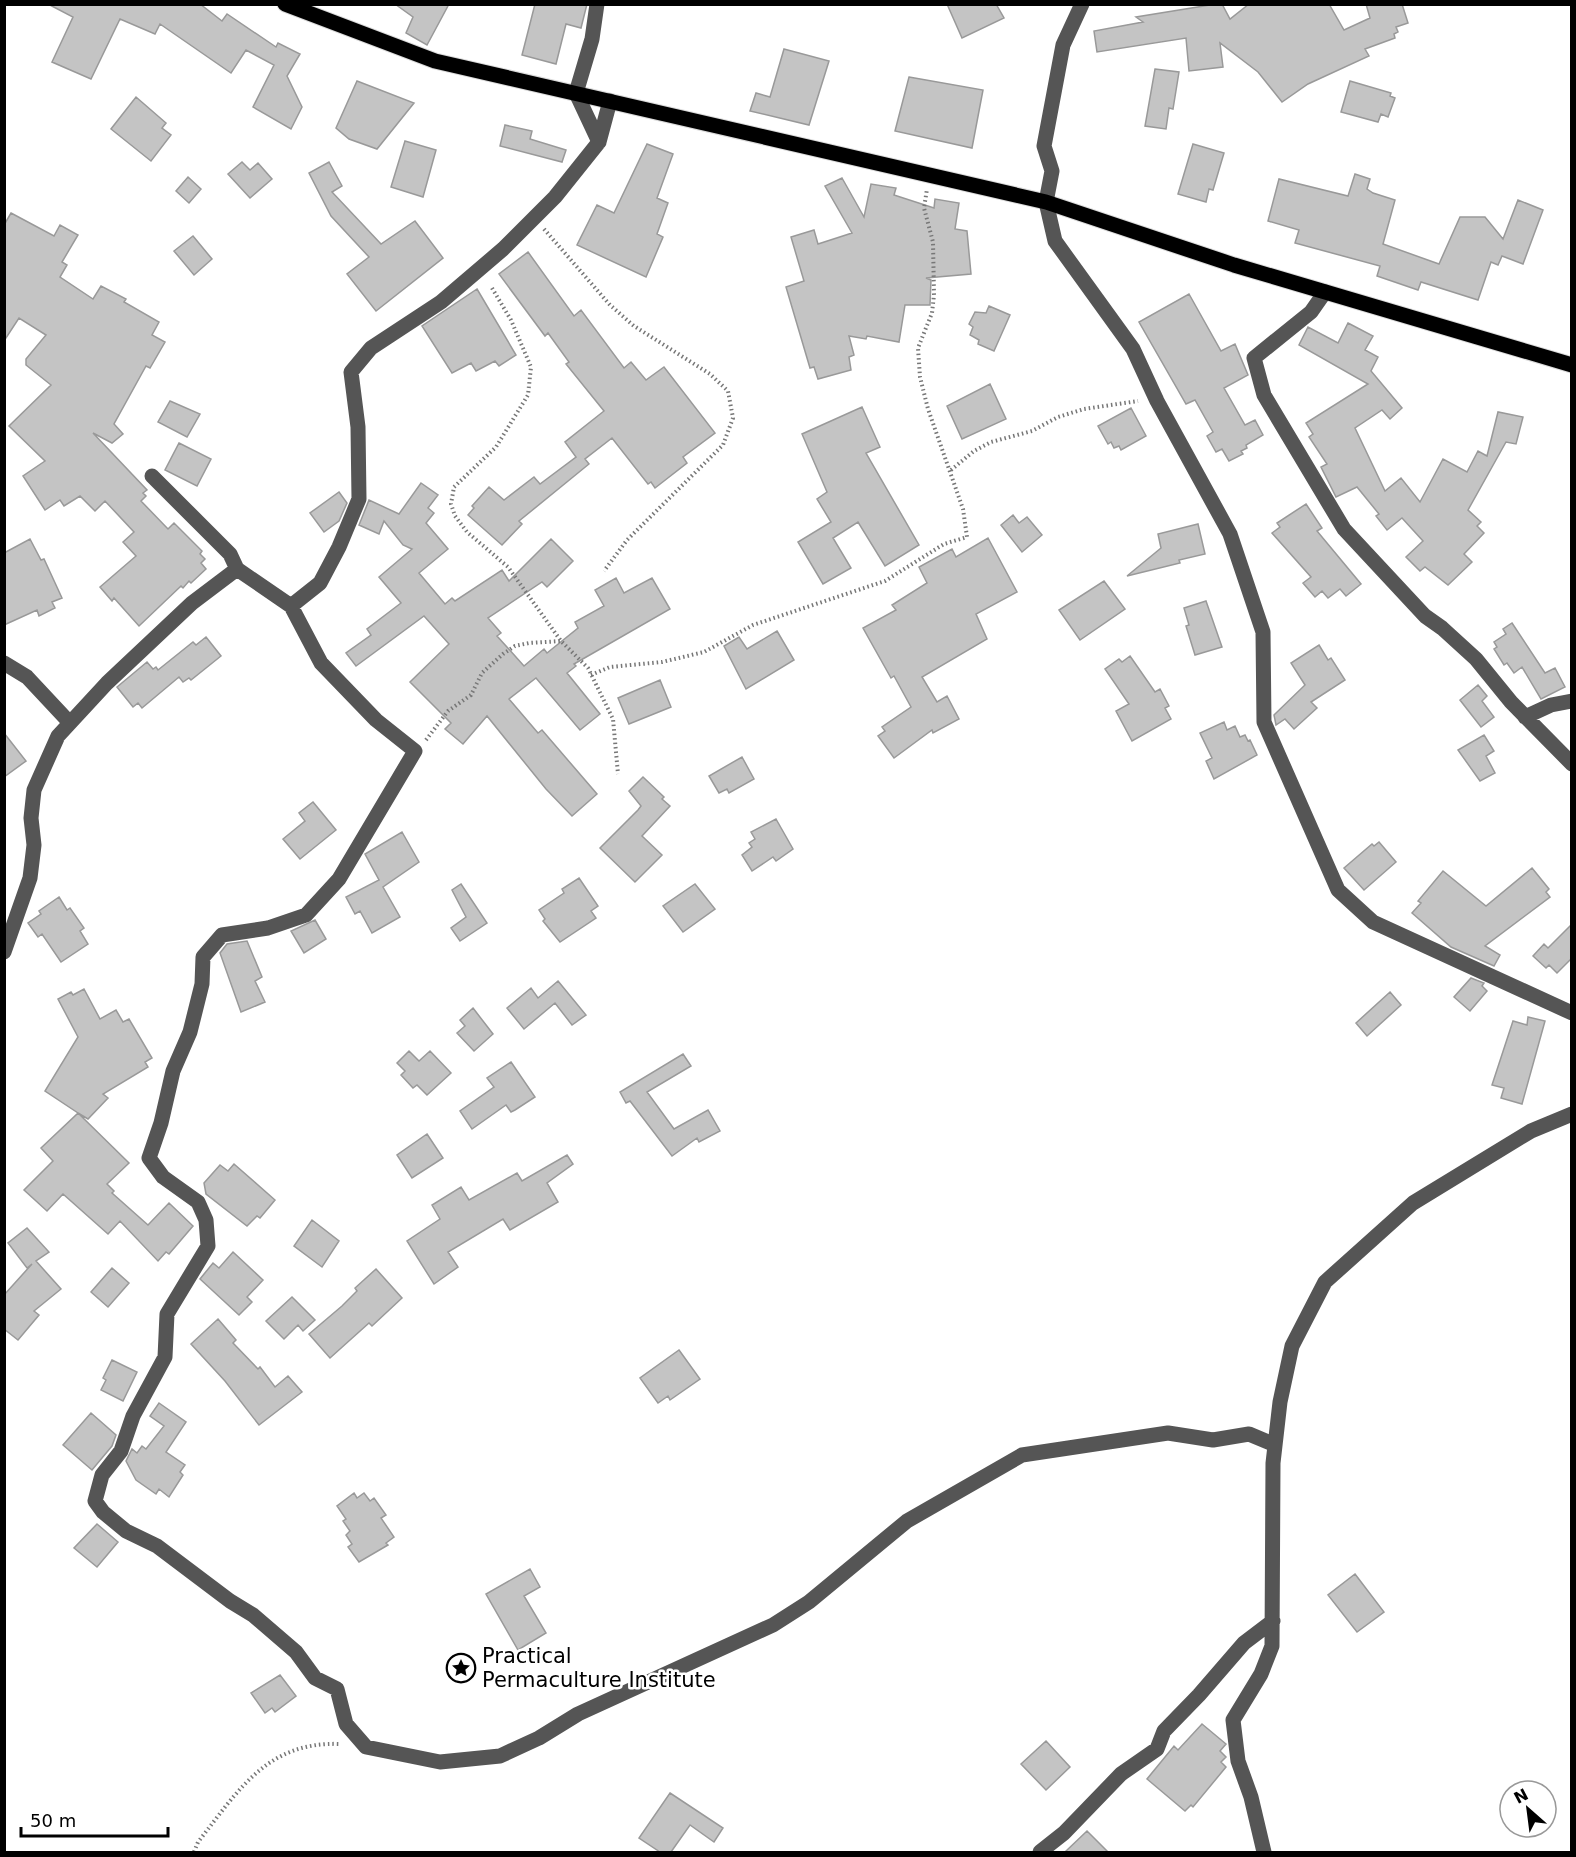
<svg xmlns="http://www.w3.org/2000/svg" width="1576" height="1857" font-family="'DejaVu Sans',sans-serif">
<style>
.building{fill:#c4c4c4;stroke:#999;stroke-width:1.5}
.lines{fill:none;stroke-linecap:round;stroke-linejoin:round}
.major-casing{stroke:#dbdbdb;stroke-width:17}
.path{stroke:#777;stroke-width:4;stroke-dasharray:1.5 3;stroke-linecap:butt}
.minor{stroke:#555;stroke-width:15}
.major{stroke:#000;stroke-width:15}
.labels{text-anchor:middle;stroke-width:5;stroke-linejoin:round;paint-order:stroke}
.poi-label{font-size:21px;fill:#000;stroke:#fff;text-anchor:start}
</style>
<rect width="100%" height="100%" fill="#fff"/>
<path class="building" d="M 48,4 L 200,4 L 222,21 L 227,14 L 276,47 L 278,43 L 300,54 L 287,76 L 302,107 L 291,129 L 253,107 L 274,65 L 246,50 L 231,73 L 160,24 L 155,34 L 120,19 L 91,79 L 52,62 L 73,17 Z
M 395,4 L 449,4 L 427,45 L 406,33 L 413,17 Z
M 535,4 L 587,4 L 581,28 L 566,24 L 556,64 L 522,55 Z
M 947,4 L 996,4 L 1004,18 L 962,38 Z
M 1216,4 L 1222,4 L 1230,19 L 1249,4 L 1329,4 L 1344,30 L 1370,18 L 1366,4 L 1402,4 L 1408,23 L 1396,27 L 1398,32 L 1394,34 L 1395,38 L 1365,49 L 1369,56 L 1308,84 L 1282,102 L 1258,72 L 1220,43 L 1223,67 L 1189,71 L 1186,38 L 1097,52 L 1094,31 L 1143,22 L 1136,17 Z
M 784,49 L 829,61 L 809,125 L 750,111 L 756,93 L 770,97 Z
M 1155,69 L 1179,72 L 1173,109 L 1169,108 L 1166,129 L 1145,126 Z
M 909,77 L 983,90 L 972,148 L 895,131 Z
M 357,81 L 414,103 L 377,149 L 349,139 L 336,128 Z
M 1350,81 L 1391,93 L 1390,96 L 1395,98 L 1388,117 L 1381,114 L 1378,122 L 1341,112 Z
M 136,97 L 166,123 L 162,128 L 171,135 L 151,161 L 111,129 Z
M 505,125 L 532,131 L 530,139 L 566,150 L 562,162 L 500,146 Z
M 405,141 L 436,150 L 423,197 L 391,187 Z
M 647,144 L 673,154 L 657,198 L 668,203 L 657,234 L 663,237 L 646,277 L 577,245 L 597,205 L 614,213 Z
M 1193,144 L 1224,153 L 1213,190 L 1209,189 L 1206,202 L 1178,194 Z
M 242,162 L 250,170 L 258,163 L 272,179 L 250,198 L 228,174 Z
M 329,162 L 342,186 L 332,192 L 381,244 L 415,221 L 443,258 L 376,311 L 347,274 L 369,257 L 331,216 L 309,173 Z
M 1355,174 L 1370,179 L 1367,189 L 1373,193 L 1395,200 L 1383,244 L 1439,264 L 1460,217 L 1485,217 L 1503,239 L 1518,200 L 1543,210 L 1523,264 L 1502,256 L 1498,265 L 1491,262 L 1478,300 L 1421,282 L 1418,290 L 1377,276 L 1380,266 L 1295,243 L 1299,230 L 1268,221 L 1279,179 L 1348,196 Z
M 188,177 L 201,189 L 189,203 L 176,191 Z
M 842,178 L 864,217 L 871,184 L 896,188 L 894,195 L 934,208 L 935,199 L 959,203 L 955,229 L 967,231 L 971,274 L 926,278 L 931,280 L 930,305 L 905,305 L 899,342 L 867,336 L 866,339 L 849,336 L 854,355 L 849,357 L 851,370 L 818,379 L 814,367 L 810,368 L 786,287 L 804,281 L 791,237 L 814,230 L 818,244 L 852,233 L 825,186 Z
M 11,213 L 54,236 L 60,225 L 78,235 L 62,262 L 67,265 L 60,277 L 93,299 L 101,286 L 126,299 L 124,302 L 159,322 L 152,335 L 165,342 L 150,368 L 146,366 L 114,424 L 123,434 L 112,443 L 93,433 L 147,490 L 143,493 L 146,496 L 141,501 L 168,529 L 174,523 L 202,551 L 200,554 L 205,559 L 201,563 L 206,569 L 191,583 L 189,581 L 183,588 L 181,586 L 139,626 L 114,598 L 112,601 L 100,587 L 136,556 L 123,542 L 134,532 L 105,501 L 95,511 L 80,496 L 64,506 L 60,500 L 45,510 L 23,476 L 45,461 L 9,426 L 51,385 L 26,365 L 26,359 L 46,335 L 19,318 L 4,341 L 4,225 Z
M 193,236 L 212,259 L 194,275 L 174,251 Z
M 528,252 L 574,316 L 581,310 L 624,368 L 631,362 L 646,380 L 664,367 L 715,433 L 683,457 L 687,463 L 655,488 L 651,482 L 648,484 L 612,438 L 585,459 L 589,464 L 519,521 L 522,524 L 502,545 L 468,515 L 474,508 L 472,506 L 489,487 L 504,500 L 534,477 L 540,484 L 576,457 L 565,442 L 604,411 L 566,364 L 569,362 L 548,333 L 545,336 L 499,274 Z
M 477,289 L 516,355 L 499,366 L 495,361 L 476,371 L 471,363 L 452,373 L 422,326 Z
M 1189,294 L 1221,351 L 1235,344 L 1248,375 L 1224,388 L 1245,425 L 1255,420 L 1263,435 L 1246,445 L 1247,448 L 1241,451 L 1243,454 L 1229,461 L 1222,449 L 1216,452 L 1207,436 L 1213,432 L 1195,400 L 1186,404 L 1139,322 Z
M 989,306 L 1010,315 L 994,351 L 978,344 L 979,340 L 970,335 L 973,327 L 969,324 L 975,312 L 986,313 Z
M 1348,323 L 1373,336 L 1365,350 L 1378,357 L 1371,371 L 1402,408 L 1390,419 L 1382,410 L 1355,428 L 1385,491 L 1401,478 L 1420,502 L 1443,459 L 1467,472 L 1478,451 L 1487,456 L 1498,412 L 1523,417 L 1516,444 L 1506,442 L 1468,510 L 1481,522 L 1477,526 L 1484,533 L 1464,554 L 1472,562 L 1448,585 L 1425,567 L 1420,571 L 1406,557 L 1423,541 L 1402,518 L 1387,530 L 1376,516 L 1379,514 L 1357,487 L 1336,497 L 1321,467 L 1327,464 L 1309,437 L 1313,434 L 1306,423 L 1368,384 L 1299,345 L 1308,327 L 1338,343 Z
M 990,384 L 1006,419 L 962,439 L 947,406 Z
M 170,401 L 200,414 L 187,437 L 158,422 Z
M 862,407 L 880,447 L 866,453 L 919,545 L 885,566 L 858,522 L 833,538 L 851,568 L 823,584 L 798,542 L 831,522 L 817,499 L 827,492 L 802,434 Z
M 1131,408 L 1146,436 L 1121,450 L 1119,446 L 1114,448 L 1111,442 L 1108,444 L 1098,426 Z
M 179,443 L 211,459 L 197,486 L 165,470 Z
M 421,483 L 438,495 L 428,508 L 434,513 L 426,523 L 448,549 L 419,573 L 445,604 L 452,598 L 455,601 L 502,570 L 509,581 L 551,539 L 573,561 L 547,587 L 542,582 L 488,618 L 501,633 L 497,636 L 524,666 L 544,649 L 547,653 L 578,628 L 575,622 L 604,606 L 595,590 L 616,578 L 624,593 L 652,578 L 670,609 L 574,664 L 576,666 L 567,673 L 600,714 L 580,730 L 536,678 L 509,699 L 538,733 L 542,730 L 597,794 L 572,816 L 546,789 L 487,716 L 463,744 L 445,729 L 451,723 L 410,682 L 449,644 L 424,616 L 356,666 L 346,653 L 371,635 L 367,629 L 401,603 L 379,577 L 412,549 L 403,545 L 384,521 L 379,534 L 359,525 L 369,500 L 399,514 Z
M 339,492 L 347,503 L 339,521 L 324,532 L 310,513 Z
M 1306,504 L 1322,528 L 1317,531 L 1361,584 L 1346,596 L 1340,589 L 1328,598 L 1322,591 L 1315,597 L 1303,583 L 1311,577 L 1272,533 L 1280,527 L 1277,523 Z
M 1013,515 L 1019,523 L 1027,517 L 1042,535 L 1022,552 L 1001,525 Z
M 1198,524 L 1205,554 L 1179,560 L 1180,563 L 1127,576 L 1161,548 L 1158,534 Z
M 988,538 L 1017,592 L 976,614 L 987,639 L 922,677 L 937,702 L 947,696 L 959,719 L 933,733 L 932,730 L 894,758 L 878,736 L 885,731 L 882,727 L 911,707 L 894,676 L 891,678 L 863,628 L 896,610 L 892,605 L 927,583 L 919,567 L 952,549 L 956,557 Z
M 30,539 L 41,560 L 44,559 L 62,598 L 52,602 L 55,608 L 39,616 L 37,610 L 4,625 L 4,553 Z
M 1104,581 L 1125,609 L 1080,640 L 1059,610 Z
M 1206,601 L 1222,647 L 1195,655 L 1186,626 L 1189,625 L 1184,608 Z
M 1512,623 L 1545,673 L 1555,668 L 1565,687 L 1541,699 L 1522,667 L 1514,673 L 1507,663 L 1504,665 L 1494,649 L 1497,647 L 1494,642 L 1506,634 L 1503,629 Z
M 777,631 L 794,660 L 746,689 L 724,646 L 739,637 L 747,649 Z
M 206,637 L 221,656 L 191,680 L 189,678 L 183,682 L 179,677 L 142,708 L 138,703 L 133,707 L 117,687 L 147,662 L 153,669 L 156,667 L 158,670 L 193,642 L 196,645 Z
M 1319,645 L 1328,660 L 1331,658 L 1345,680 L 1311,702 L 1317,708 L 1294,729 L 1285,719 L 1276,725 L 1274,715 L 1305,685 L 1291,663 Z
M 1130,656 L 1155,692 L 1160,689 L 1169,706 L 1165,708 L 1171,719 L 1132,741 L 1116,711 L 1129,704 L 1105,669 L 1119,659 L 1122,662 Z
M 660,680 L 671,707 L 629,724 L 618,698 Z
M 1478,685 L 1487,696 L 1482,701 L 1494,717 L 1481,727 L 1460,700 Z
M 1224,722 L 1227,730 L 1235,726 L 1240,737 L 1245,735 L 1248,741 L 1250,740 L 1257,755 L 1214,779 L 1206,761 L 1212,758 L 1200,733 Z
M 4,733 L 26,761 L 4,777 Z
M 1484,735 L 1494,751 L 1486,756 L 1495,773 L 1480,781 L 1458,750 Z
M 742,757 L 754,779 L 729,793 L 727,789 L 719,793 L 709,776 Z
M 643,777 L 664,797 L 662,799 L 670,806 L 642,836 L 662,855 L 635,882 L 600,848 L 638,810 L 641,806 L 629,791 Z
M 313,802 L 336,830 L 300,859 L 283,839 L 305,821 L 299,813 Z
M 776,819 L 793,849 L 776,861 L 773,857 L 752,871 L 742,855 L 752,847 L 749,843 L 755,839 L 751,832 Z
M 402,832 L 419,862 L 383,887 L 400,917 L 372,933 L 360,911 L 355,914 L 346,897 L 379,880 L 365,854 Z
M 1379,842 L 1396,862 L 1364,890 L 1344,868 L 1372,844 L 1374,846 Z
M 1532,868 L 1549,889 L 1546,892 L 1550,897 L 1485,946 L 1500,955 L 1494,966 L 1451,947 L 1412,913 L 1421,903 L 1418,901 L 1443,871 L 1486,906 Z
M 579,878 L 598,906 L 591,911 L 596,918 L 560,942 L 543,921 L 545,919 L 539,910 L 564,893 L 562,889 Z
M 461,884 L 487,923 L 460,941 L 451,928 L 466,917 L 452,890 Z
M 695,884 L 715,909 L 683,932 L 663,906 Z
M 59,897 L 67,910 L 70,908 L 84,928 L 80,931 L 88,944 L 61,962 L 42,934 L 38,937 L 28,923 L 41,914 L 39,911 Z
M 315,920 L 326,939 L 304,953 L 291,931 Z
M 1572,924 L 1572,958 L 1557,973 L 1549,965 L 1546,968 L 1533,956 L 1544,944 L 1548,948 Z
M 247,941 L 262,977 L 255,981 L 265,1002 L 241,1012 L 220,953 L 227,944 Z
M 1471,978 L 1484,983 L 1482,986 L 1487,991 L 1470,1011 L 1454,997 Z
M 558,981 L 586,1015 L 572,1025 L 555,1003 L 524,1029 L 507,1008 L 531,988 L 538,998 Z
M 84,989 L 100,1019 L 116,1010 L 123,1022 L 129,1019 L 152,1058 L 145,1062 L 148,1067 L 103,1094 L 108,1098 L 88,1119 L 78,1113 L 129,1163 L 107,1184 L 114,1191 L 112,1193 L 148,1225 L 169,1203 L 193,1226 L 169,1254 L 166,1252 L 158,1261 L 120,1221 L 108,1234 L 63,1194 L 47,1211 L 24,1190 L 53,1161 L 41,1148 L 78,1113 L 45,1091 L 78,1037 L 58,999 L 71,992 L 73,995 Z
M 1390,992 L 1401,1005 L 1367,1036 L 1356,1023 Z
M 473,1008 L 493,1034 L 474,1051 L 457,1033 L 465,1026 L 460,1020 Z
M 1528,1017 L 1545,1021 L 1522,1104 L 1501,1098 L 1504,1088 L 1492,1085 L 1513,1021 L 1527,1025 Z
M 409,1051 L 419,1061 L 430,1051 L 451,1073 L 427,1095 L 417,1085 L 413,1088 L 401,1075 L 405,1071 L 397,1063 Z
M 683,1054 L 691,1066 L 647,1092 L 674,1129 L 708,1110 L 720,1131 L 699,1142 L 697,1138 L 672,1156 L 630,1101 L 626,1103 L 620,1092 Z
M 511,1062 L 535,1097 L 515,1110 L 511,1112 L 506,1105 L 472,1129 L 460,1111 L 494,1087 L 487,1078 Z
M 427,1134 L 443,1158 L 412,1178 L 397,1155 Z
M 567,1155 L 573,1164 L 547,1183 L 558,1202 L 510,1230 L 503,1219 L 448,1252 L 458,1267 L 434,1284 L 407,1241 L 440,1219 L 432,1205 L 461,1187 L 469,1200 L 517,1173 L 522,1181 Z
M 234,1164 L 275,1200 L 260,1218 L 257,1216 L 247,1226 L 206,1194 L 204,1183 L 220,1165 L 228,1171 Z
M 312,1220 L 339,1241 L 322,1267 L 294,1246 Z
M 27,1228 L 49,1252 L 36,1261 L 61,1289 L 34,1311 L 39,1315 L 18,1340 L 4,1329 L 4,1295 L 32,1264 L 27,1268 L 8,1243 Z
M 233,1252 L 263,1280 L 247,1297 L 252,1302 L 239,1315 L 200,1279 L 213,1263 L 219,1268 Z
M 112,1268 L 129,1283 L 108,1307 L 91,1292 Z
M 376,1269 L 402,1298 L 372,1326 L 369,1323 L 330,1358 L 309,1334 L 342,1306 L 357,1291 L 355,1288 Z
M 292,1297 L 315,1320 L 303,1331 L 298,1325 L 284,1339 L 266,1321 Z
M 218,1319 L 236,1340 L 233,1343 L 258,1369 L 260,1367 L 275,1387 L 288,1376 L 302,1392 L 259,1425 L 225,1381 L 191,1344 Z
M 679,1350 L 700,1379 L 670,1400 L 668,1396 L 658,1403 L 640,1378 Z
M 112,1360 L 137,1372 L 123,1401 L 101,1390 L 106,1380 L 103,1378 Z
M 159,1403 L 186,1422 L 166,1452 L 185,1465 L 180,1472 L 183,1475 L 169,1497 L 159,1489 L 156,1494 L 136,1480 L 126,1461 L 132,1449 L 137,1453 L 142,1446 L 146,1449 L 164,1426 L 150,1416 Z
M 91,1413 L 116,1435 L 112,1446 L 92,1470 L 63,1445 Z
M 354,1493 L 357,1498 L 364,1493 L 370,1501 L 374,1498 L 386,1515 L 381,1518 L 394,1537 L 386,1543 L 388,1545 L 359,1562 L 348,1547 L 352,1544 L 346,1535 L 350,1531 L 343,1521 L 346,1519 L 337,1506 Z
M 97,1524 L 118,1542 L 97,1567 L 74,1548 Z
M 530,1569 L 540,1587 L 524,1596 L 546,1633 L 518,1650 L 486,1594 Z
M 1355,1574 L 1384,1612 L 1357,1632 L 1328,1595 Z
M 280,1675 L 296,1696 L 275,1712 L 272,1708 L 265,1713 L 251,1693 Z
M 1202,1724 L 1226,1744 L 1220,1751 L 1226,1757 L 1221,1762 L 1226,1767 L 1193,1807 L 1191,1805 L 1185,1811 L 1147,1779 L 1174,1746 L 1178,1750 Z
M 1046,1741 L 1070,1767 L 1046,1790 L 1021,1764 Z
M 670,1793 L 723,1828 L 714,1842 L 690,1825 L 671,1852 L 660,1852 L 639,1838 Z
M 1087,1831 L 1108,1852 L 1065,1852 Z"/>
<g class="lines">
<g class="major-casing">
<path id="major" d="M 285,4 L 435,61 L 1046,202 L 1234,265 L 1572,365"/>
</g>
<path class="path" d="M 544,229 L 610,305 L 634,326 L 710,374 L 728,391 L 733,418 L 723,445 L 627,540 L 604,571
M 492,288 L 511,320 L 531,367 L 528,395 L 496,447 L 454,487 L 451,504 L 455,516 L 467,532 L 508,567 L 561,641 L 588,668 L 613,719 L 618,774
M 951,470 L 974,451 L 991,442 L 1032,431 L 1058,417 L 1084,409 L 1138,401
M 591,675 L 610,667 L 662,662 L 704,652 L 753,625 L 885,581 L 944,544 L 967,537 L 963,509 L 928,409 L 920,377 L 918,348 L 932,313 L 934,295 L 933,242 L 924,208 L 927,189
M 426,740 L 448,711 L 471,695 L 482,673 L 503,654 L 515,646 L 529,643 L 561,641
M 194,1852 L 198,1842 C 239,1790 267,1741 341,1744"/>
<path class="minor" d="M 597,4 L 592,39 L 576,93 L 599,142 L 555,197 L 503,249 L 441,302 L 371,348 L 351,372 L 358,427 L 359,499 L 339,547 L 320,583 L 291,606 L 321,663 L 376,720 L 415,751 L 339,879 L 306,915 L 268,928 L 222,935 L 203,957 L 202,984 L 190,1032 L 173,1071 L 161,1123 L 149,1158 L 163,1177 L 198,1202 L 206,1220 L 208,1246 L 167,1314 L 165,1357 L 133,1416 L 121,1451 L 102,1475 L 95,1501 L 103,1512 L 126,1531 L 157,1546 L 230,1601 L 253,1615 L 296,1652 L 315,1678 L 337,1689 L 346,1724 L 366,1747 L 440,1762 L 500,1756 L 539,1738 L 578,1714 L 773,1625 L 809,1602 L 907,1521 L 1022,1455 L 1168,1433 L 1213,1440 L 1249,1434 L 1275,1445
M 1082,4 L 1063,45 L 1044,146 L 1052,171 L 1046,202 L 1055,241 L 1133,349 L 1157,401 L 1230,534 L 1263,632 L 1264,722 L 1338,890 L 1373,922 L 1572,1013
M 599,142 L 610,101
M 1325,292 L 1311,312 L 1254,358 L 1264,395 L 1344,529 L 1425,616 L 1442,628 L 1476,659 L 1511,702 L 1572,764
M 152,476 L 230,554 L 237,569
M 4,663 L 27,677 L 70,723
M 1525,717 L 1551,705 L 1572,701
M 4,952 L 30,878 L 34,845 L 31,818 L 34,790 L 58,736 L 107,683 L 192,603 L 237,569 L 291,606
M 1040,1852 L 1064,1833 L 1121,1774 L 1157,1749 L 1164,1731 L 1199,1695 L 1244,1643 L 1273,1621
M 1264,1852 L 1251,1797 L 1238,1761 L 1233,1720 L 1261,1674 L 1272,1646 L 1273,1463 L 1280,1402 L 1292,1346 L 1325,1282 L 1413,1203 L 1531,1131 L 1572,1114"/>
<use href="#major" class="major"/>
</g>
<defs>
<g id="sight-ring" transform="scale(1.5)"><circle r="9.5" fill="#fff" stroke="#000" stroke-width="1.5"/><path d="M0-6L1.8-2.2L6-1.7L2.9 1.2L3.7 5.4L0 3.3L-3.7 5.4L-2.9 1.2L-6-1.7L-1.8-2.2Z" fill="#000"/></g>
</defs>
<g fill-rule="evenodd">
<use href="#sight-ring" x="461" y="1668"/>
</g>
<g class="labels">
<g class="poi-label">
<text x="482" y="1663">Practical<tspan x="482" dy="24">Permaculture Institute</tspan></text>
</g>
</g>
<rect width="1576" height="1857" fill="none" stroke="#000000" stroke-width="12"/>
<g transform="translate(1528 1809) rotate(332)"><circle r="28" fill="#ffffff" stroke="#999999" stroke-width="1.5"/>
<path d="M0-4.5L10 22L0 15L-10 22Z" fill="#000000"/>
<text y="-9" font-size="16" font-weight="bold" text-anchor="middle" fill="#000000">N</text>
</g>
<path d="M21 1827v9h147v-9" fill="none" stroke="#000000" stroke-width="3"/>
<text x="30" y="1827" font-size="18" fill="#000000" stroke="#ffffff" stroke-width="4.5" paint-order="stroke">50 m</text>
</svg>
